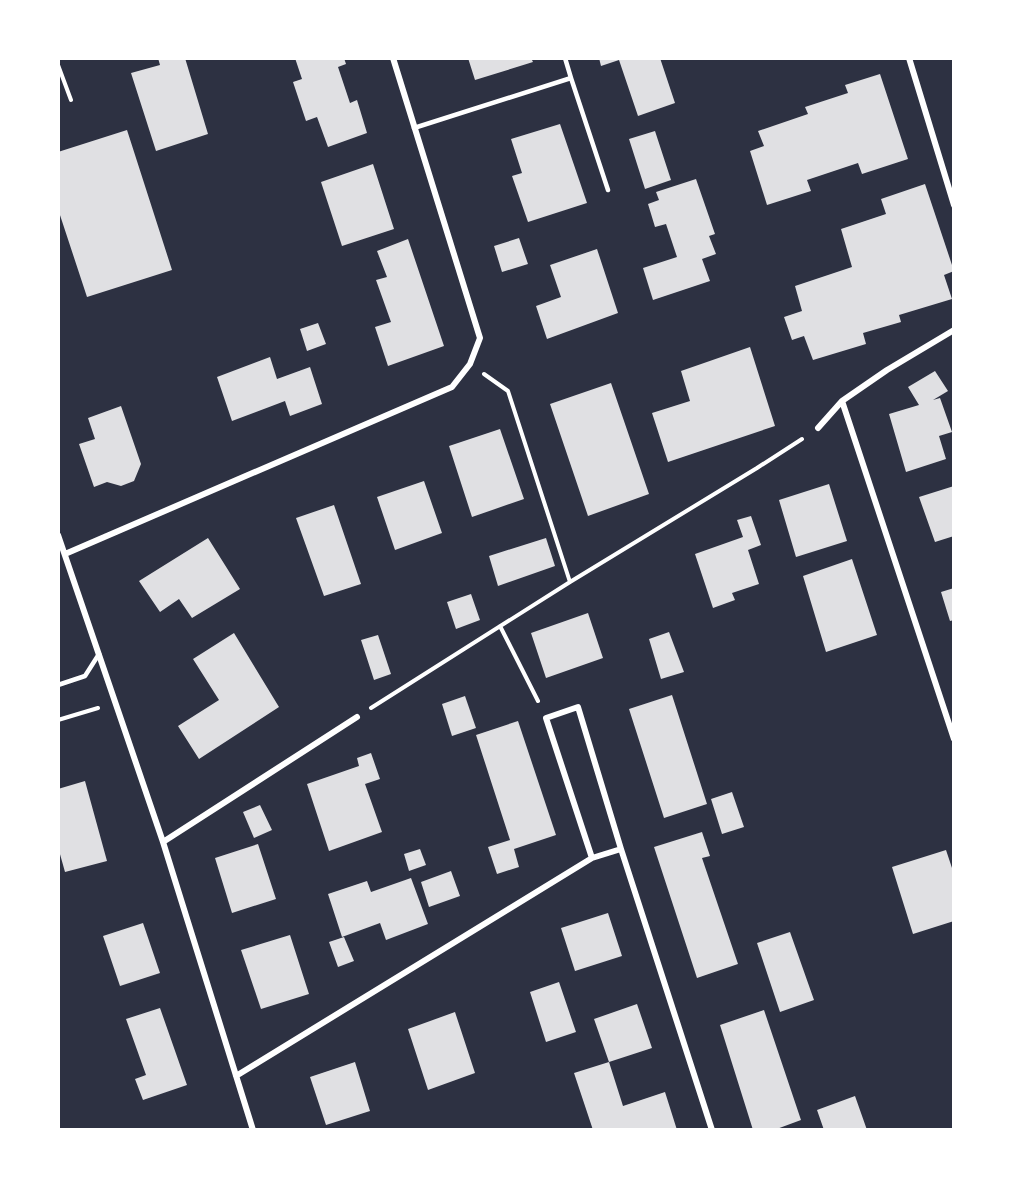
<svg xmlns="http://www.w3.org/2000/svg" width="1012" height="1188" font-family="'Golos Text',sans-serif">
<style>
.building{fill:#e0e0e3}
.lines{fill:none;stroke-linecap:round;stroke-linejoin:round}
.path{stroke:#fff;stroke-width:4}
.service{stroke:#fff;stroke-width:4.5}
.minor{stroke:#fff;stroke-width:6}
</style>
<rect width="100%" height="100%" fill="#2d3142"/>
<path class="building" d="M 158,58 L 185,58 L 208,134 L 156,151 L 131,73 L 160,65 Z
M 295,58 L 344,58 L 346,64 L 338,67 L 350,103 L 357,100 L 367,133 L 328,147 L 317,117 L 306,121 L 293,82 L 302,79 Z
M 468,58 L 531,58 L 533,62 L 475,80 Z
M 599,58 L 660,58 L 675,103 L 638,116 L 619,60 L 601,66 Z
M 880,74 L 908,159 L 862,174 L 858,163 L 807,180 L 811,191 L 767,205 L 750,151 L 764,146 L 758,131 L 808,114 L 805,107 L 848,93 L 845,85 Z
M 560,124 L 587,203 L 528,222 L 512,176 L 522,173 L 511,139 Z
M 127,130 L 172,270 L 87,297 L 58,209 L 58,152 Z
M 655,131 L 671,180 L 645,189 L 629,139 Z
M 373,164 L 394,229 L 342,246 L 321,182 Z
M 696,179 L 715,234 L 709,236 L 716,254 L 702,259 L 710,281 L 653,300 L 643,268 L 677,257 L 666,224 L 655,227 L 648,204 L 659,200 L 656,192 Z
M 925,184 L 954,271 L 944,275 L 952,299 L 899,315 L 901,322 L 863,333 L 866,344 L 813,360 L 804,336 L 792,340 L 784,317 L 802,311 L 795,286 L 852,267 L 841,229 L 886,214 L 881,199 Z
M 519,238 L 528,264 L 502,272 L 494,246 Z
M 408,239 L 444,346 L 388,366 L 375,327 L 391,322 L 376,280 L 387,277 L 377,251 Z
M 597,249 L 618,313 L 547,339 L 536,306 L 561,297 L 550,265 Z
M 318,323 L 326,344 L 307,351 L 300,329 Z
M 750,347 L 775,426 L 668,462 L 652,413 L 690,401 L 681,371 Z
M 270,357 L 277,379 L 310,367 L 322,404 L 290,416 L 285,401 L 232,421 L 217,377 Z
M 935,371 L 948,391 L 933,400 L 940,398 L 952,432 L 939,436 L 946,459 L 906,472 L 889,414 L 919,405 L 908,387 Z
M 611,383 L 649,494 L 588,516 L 550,404 Z
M 121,406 L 141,464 L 134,481 L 121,486 L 107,482 L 94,487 L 79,444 L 95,439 L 88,418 Z
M 500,429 L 524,499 L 472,517 L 449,446 Z
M 424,481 L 442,533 L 395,550 L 377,497 Z
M 829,484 L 847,541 L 796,557 L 779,500 Z
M 954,486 L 954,536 L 935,542 L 919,497 Z
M 334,505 L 361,584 L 324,596 L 296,518 Z
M 751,516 L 761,545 L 748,550 L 759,584 L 732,593 L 735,600 L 713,608 L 695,554 L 743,537 L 737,520 Z
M 208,538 L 240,589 L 192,618 L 179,599 L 160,612 L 139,581 Z
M 546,538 L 555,566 L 498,586 L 489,556 Z
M 852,559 L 877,635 L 826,652 L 803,576 Z
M 954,588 L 954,620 L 950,621 L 941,592 Z
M 471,594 L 480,620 L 456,629 L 447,602 Z
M 588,613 L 603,658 L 546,678 L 531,633 Z
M 669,632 L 684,672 L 661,679 L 649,639 Z
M 234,633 L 279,707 L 199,759 L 178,726 L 219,700 L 193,659 Z
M 378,635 L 391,674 L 374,680 L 361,640 Z
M 672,695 L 707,804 L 664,818 L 629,709 Z
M 465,696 L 476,728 L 452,736 L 442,704 Z
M 518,721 L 556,835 L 514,849 L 519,867 L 497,874 L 488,847 L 510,840 L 476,735 Z
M 371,753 L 380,779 L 365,784 L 382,832 L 329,851 L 307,784 L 359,766 L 357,758 Z
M 85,781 L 107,861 L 65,872 L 58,847 L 58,789 Z
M 732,792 L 744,827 L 722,834 L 711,799 Z
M 260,805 L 272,830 L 254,838 L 243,812 Z
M 702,832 L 710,856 L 702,858 L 738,964 L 697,978 L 654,847 Z
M 258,844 L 276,899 L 232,913 L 215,858 Z
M 420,849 L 426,865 L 409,871 L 404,854 Z
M 946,850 L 954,874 L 954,921 L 913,934 L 892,867 Z
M 451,871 L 460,896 L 429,907 L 421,882 Z
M 411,878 L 428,924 L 386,940 L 380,923 L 342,937 L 328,894 L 367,881 L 371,892 Z
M 608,913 L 622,956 L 575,971 L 561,928 Z
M 143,923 L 160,973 L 120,986 L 103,936 Z
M 790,932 L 814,1000 L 780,1012 L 757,943 Z
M 290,935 L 309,994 L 261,1009 L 241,950 Z
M 344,937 L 354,961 L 338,967 L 329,942 Z
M 559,982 L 576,1032 L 546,1042 L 530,992 Z
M 637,1004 L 652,1048 L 609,1062 L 594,1019 Z
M 160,1008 L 187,1085 L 143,1100 L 135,1079 L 146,1075 L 126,1019 Z
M 764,1010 L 801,1120 L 774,1130 L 753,1130 L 720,1025 Z
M 455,1012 L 475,1073 L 428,1090 L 408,1029 Z
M 355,1062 L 370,1111 L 326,1125 L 310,1077 Z
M 609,1062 L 623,1106 L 665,1092 L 677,1130 L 593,1130 L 574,1073 Z
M 855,1096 L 867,1130 L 824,1130 L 817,1110 Z"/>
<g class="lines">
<path class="path" d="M 58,65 L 71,100
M 484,374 L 508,391 L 570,582
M 500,626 L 538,701
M 371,708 L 570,582 L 757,468 L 802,439
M 58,720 L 98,708"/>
<path class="service" d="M 565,58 L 571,78
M 414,128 L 571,78 L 608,190
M 58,685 L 85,676 L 99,654"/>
<path class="minor" d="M 909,58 L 954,205
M 842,401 L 954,739
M 818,428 L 842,401 L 887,370 L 954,330
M 58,535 L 163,842 L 253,1130
M 65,554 L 452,387 L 470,364 L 480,338 L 393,58
M 163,842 L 357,717
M 621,849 L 592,858 L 546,718 L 578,707 L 621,849 L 712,1130
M 236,1076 L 592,858"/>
</g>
<rect width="1012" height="1188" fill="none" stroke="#ffffff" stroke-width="120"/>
</svg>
